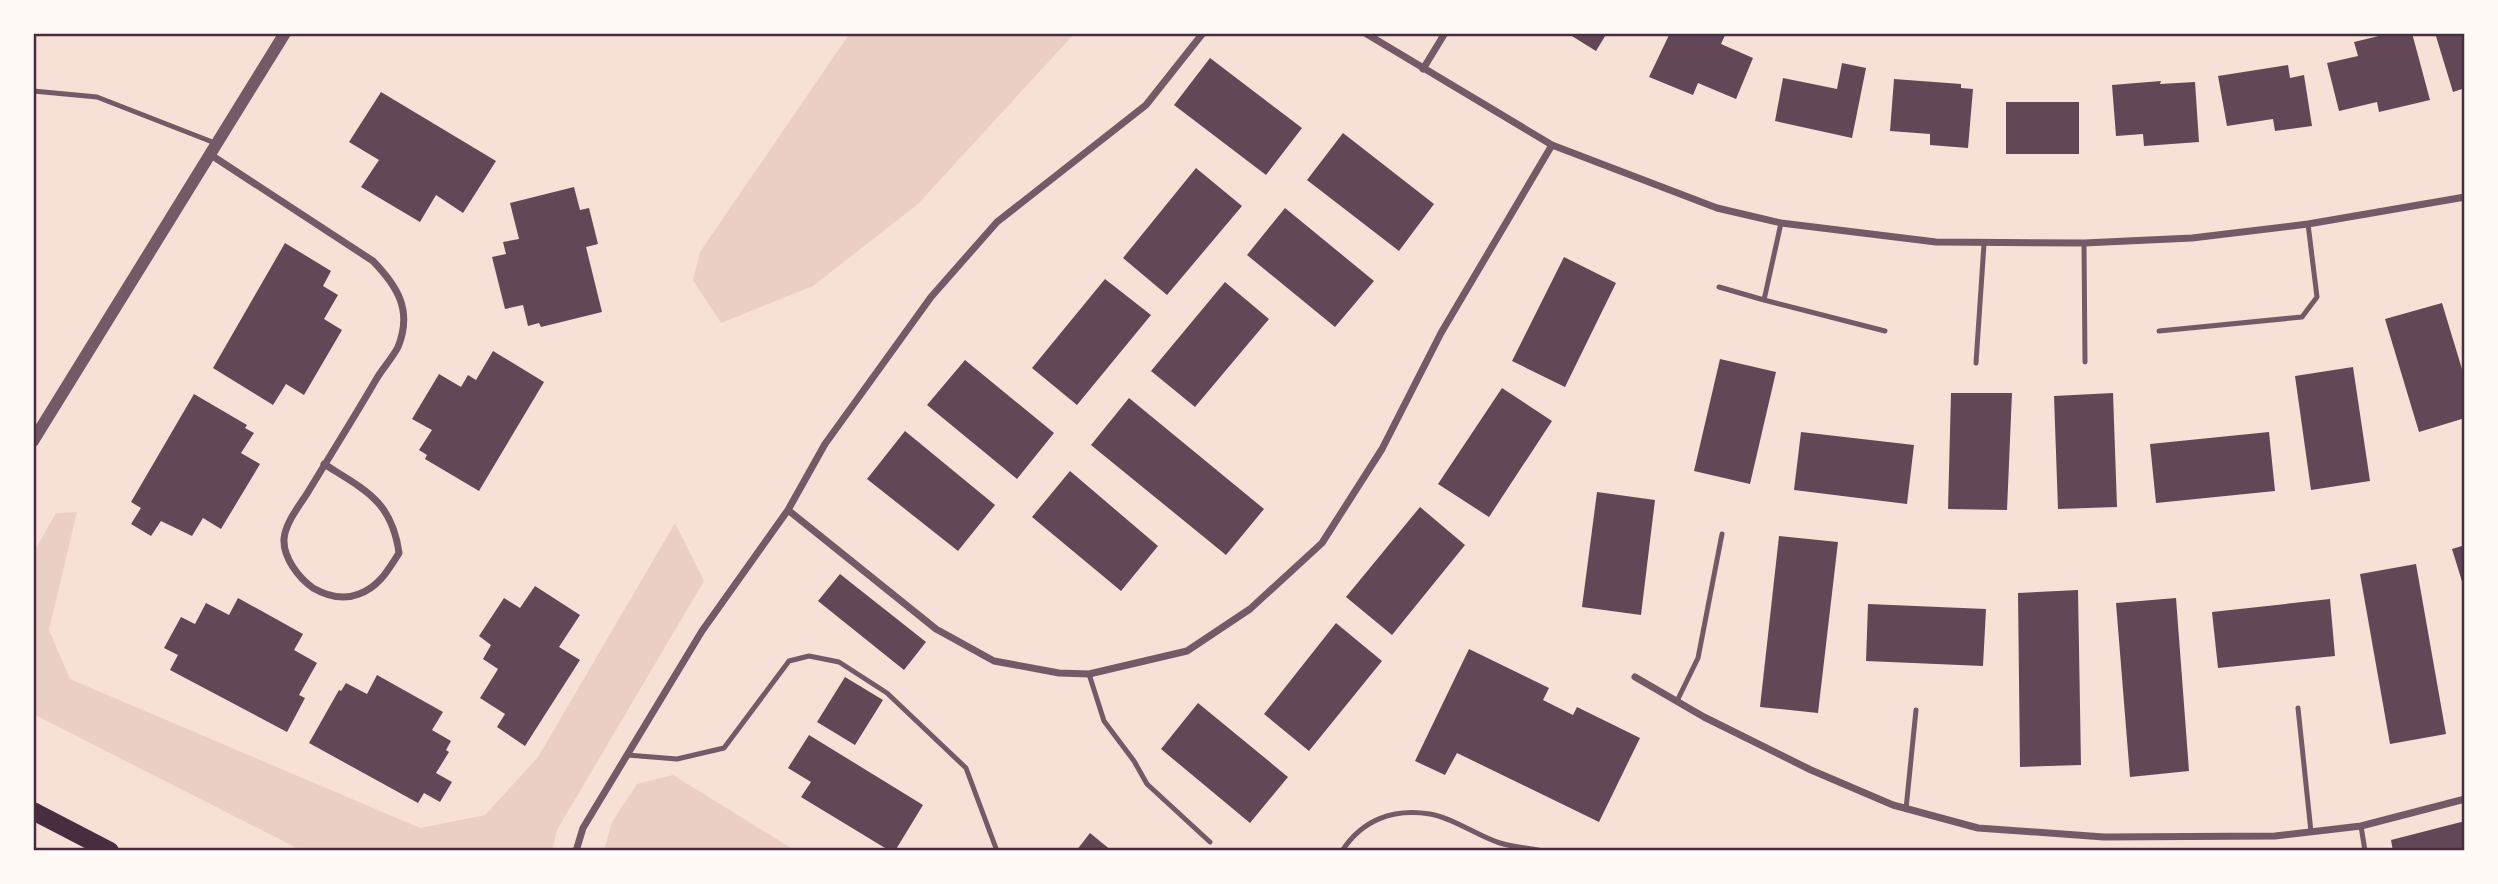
<svg xmlns="http://www.w3.org/2000/svg" width="2498" height="884" font-family="Quicksand,sans-serif">
<style>
.green{fill:#ebcfc5}
.building{fill:#644757}
.lines{fill:none;stroke-linecap:round;stroke-linejoin:round}
.service{stroke:#755966;stroke-width:5}
.minor{stroke:#755966;stroke-width:7}
.tertiary{stroke:#755966;stroke-width:12}
.primary{stroke:#4a2c40;stroke-width:18}
.neatline{fill:none;stroke:#4a2c40;stroke-width:2.5}
</style>
<rect width="100%" height="100%" fill="#f7e1d7"/>
<path class="green" d="M 850,33 L 1075,33 L 918,204 L 813,286 L 721,323 L 693,280 L 700,252 Z
M 77,512 L 49,630 L 70,679 L 420,828 L 485,815 L 538,757 L 675,523 L 704,581 L 557,830 L 552,851 L 303,851 L 33,714 L 33,553 L 56,513 Z
M 673,775 L 796,851 L 604,851 L 612,822 L 637,784 Z"/>
<path class="building" d="M 1567,33 L 1607,33 L 1596,51 Z
M 1670,33 L 1726,33 L 1721,44 L 1753,58 L 1736,99 L 1698,83 L 1693,95 L 1649,77 Z
M 2391,33 L 2412,33 L 2430,100 L 2379,112 L 2377,102 L 2339,111 L 2327,63 L 2358,56 L 2354,42 Z
M 2435,33 L 2465,33 L 2465,88 L 2453,92 Z
M 1210,58 L 1302,128 L 1266,175 L 1174,105 Z
M 1842,63 L 1866,68 L 1852,138 L 1775,121 L 1783,78 L 1837,89 Z
M 2288,65 L 2290,78 L 2304,75 L 2312,126 L 2275,131 L 2273,119 L 2227,126 L 2218,76 Z
M 1894,79 L 1961,84 L 1961,88 L 1973,89 L 1968,148 L 1930,145 L 1930,134 L 1890,131 Z
M 2161,81 L 2160,84 L 2195,82 L 2199,142 L 2144,146 L 2143,134 L 2116,136 L 2112,85 Z
M 381,92 L 496,161 L 463,213 L 436,195 L 420,222 L 361,187 L 379,160 L 349,142 Z
M 2006,102 L 2079,102 L 2079,154 L 2006,154 Z
M 1343,133 L 1434,204 L 1399,251 L 1307,180 Z
M 1196,168 L 1242,206 L 1167,295 L 1123,258 Z
M 574,187 L 580,210 L 589,208 L 598,244 L 586,247 L 602,312 L 541,327 L 539,323 L 528,326 L 523,305 L 505,309 L 492,257 L 506,254 L 503,242 L 519,239 L 510,203 Z
M 1285,208 L 1374,281 L 1335,327 L 1247,255 Z
M 285,243 L 331,271 L 323,286 L 338,295 L 324,319 L 342,330 L 304,395 L 286,384 L 273,405 L 213,368 Z
M 1564,257 L 1616,283 L 1565,387 L 1512,361 Z
M 1105,279 L 1151,315 L 1077,405 L 1032,368 Z
M 1225,282 L 1269,319 L 1195,407 L 1151,371 Z
M 2442,303 L 2465,379 L 2465,418 L 2419,432 L 2385,319 Z
M 493,351 L 544,382 L 479,491 L 425,459 L 427,455 L 419,450 L 432,430 L 412,419 L 439,374 L 461,387 L 468,375 L 476,380 Z
M 1720,359 L 1776,372 L 1750,484 L 1694,471 Z
M 965,360 L 1054,433 L 1017,479 L 927,405 Z
M 2353,367 L 2370,481 L 2311,490 L 2295,376 Z
M 1502,388 L 1552,421 L 1489,517 L 1438,484 Z
M 1951,393 L 2012,393 L 2007,510 L 1948,509 Z
M 2113,393 L 2117,507 L 2058,509 L 2054,396 Z
M 194,394 L 247,425 L 245,428 L 254,433 L 241,453 L 260,464 L 221,529 L 203,518 L 192,536 L 161,521 L 151,536 L 131,524 L 141,508 L 131,502 Z
M 1129,398 L 1264,509 L 1226,555 L 1091,445 Z
M 905,431 L 995,505 L 958,551 L 867,479 Z
M 1801,432 L 1914,445 L 1907,504 L 1794,490 Z
M 2269,432 L 2275,491 L 2156,503 L 2150,444 Z
M 1070,471 L 1158,546 L 1121,591 L 1032,517 Z
M 1597,492 L 1655,500 L 1641,615 L 1582,607 Z
M 1420,507 L 1465,545 L 1392,635 L 1346,597 Z
M 1779,536 L 1838,542 L 1818,713 L 1760,707 Z
M 2465,545 L 2465,588 L 2464,588 L 2452,549 Z
M 2416,564 L 2446,734 L 2390,744 L 2360,574 Z
M 840,574 L 926,642 L 904,670 L 818,601 Z
M 535,586 L 580,615 L 559,647 L 580,660 L 525,746 L 497,727 L 505,714 L 480,698 L 498,669 L 483,659 L 491,645 L 479,636 L 504,598 L 520,608 Z
M 2078,590 L 2081,765 L 2020,767 L 2018,593 Z
M 238,598 L 303,634 L 294,650 L 317,663 L 299,695 L 305,698 L 287,732 L 170,670 L 178,655 L 164,648 L 181,617 L 195,624 L 206,603 L 229,615 Z
M 2176,598 L 2189,771 L 2130,777 L 2116,603 Z
M 2330,599 L 2335,656 L 2218,668 L 2212,612 Z
M 1868,604 L 1986,609 L 1983,666 L 1866,661 Z
M 1336,623 L 1382,661 L 1309,751 L 1264,714 Z
M 1469,649 L 1549,688 L 1543,700 L 1573,715 L 1577,707 L 1640,738 L 1599,822 L 1457,753 L 1445,775 L 1415,761 Z
M 377,675 L 443,712 L 432,730 L 451,741 L 446,750 L 449,752 L 436,773 L 452,782 L 440,802 L 424,793 L 418,803 L 309,743 L 339,690 L 341,691 L 346,683 L 367,694 Z
M 845,677 L 883,700 L 855,745 L 817,722 Z
M 1198,703 L 1288,777 L 1250,823 L 1161,749 Z
M 809,735 L 923,805 L 895,851 L 890,851 L 801,797 L 811,782 L 788,768 Z
M 2465,821 L 2465,851 L 2393,851 L 2391,840 Z
M 1090,833 L 1112,851 L 1076,851 Z"/>
<g class="lines">
<path class="service" d="M 33,91 L 97,97 L 215,143
M 1781,223 L 1764,300 L 1885,331
M 2084,243 L 2085,362
M 1719,287 L 1764,300
M 2159,331 L 2302,317 L 2317,297 L 2308,224
M 1976,363 L 1984,244
M 1089,674 L 1104,721 L 1134,761 L 1147,784 L 1210,842
M 1677,701 L 1698,658 L 1722,534
M 2298,708 L 2311,832
M 627,755 L 677,759 L 724,748 L 789,661 L 809,656 L 839,662 L 887,693 L 966,768 L 997,851
M 1906,809 L 1916,710
M 2361,826 L 2365,851
M 1342,851 C 1362,820 1393,808 1430,814 C 1454,818 1477,836 1500,843 C 1513,847 1528,848 1542,851"/>
<path class="minor" d="M 1365,33 L 1552,145 L 1717,208 L 1781,223 L 1936,242 L 2084,243 L 2192,238 L 2308,224 L 2465,197
M 1423,69 L 1445,33
M 211,155 L 373,261 C 397,286 413,310 398,347 C 393,357 383,368 377,378 C 355,416 331,454 308,492 C 300,505 285,523 284,539 C 283,558 299,578 313,588 C 327,596 344,600 359,594 C 379,587 388,570 399,553 C 392,501 365,490 324,464
M 788,510 L 936,629 L 994,661 L 1059,673 L 1089,674 L 1187,651 L 1250,609 L 1322,543 L 1382,449 L 1441,333 L 1552,145
M 1635,677 L 1704,717 L 1811,770 L 1893,805 L 1978,828 L 2104,837 L 2275,836 L 2361,826 L 2465,799
M 576,851 L 583,828 L 702,631 L 788,510 L 825,444 L 931,297 L 997,222 L 1146,105 L 1203,33"/>
<path class="tertiary" d="M 33,441 L 285,33"/>
<path class="primary" d="M 33,811 L 110,851"/>
</g>
<rect width="2498" height="884" fill="none" stroke="#fffaf5" stroke-width="70"/>
<rect x="35" y="35" width="2428" height="814" class="neatline"/>
</svg>
